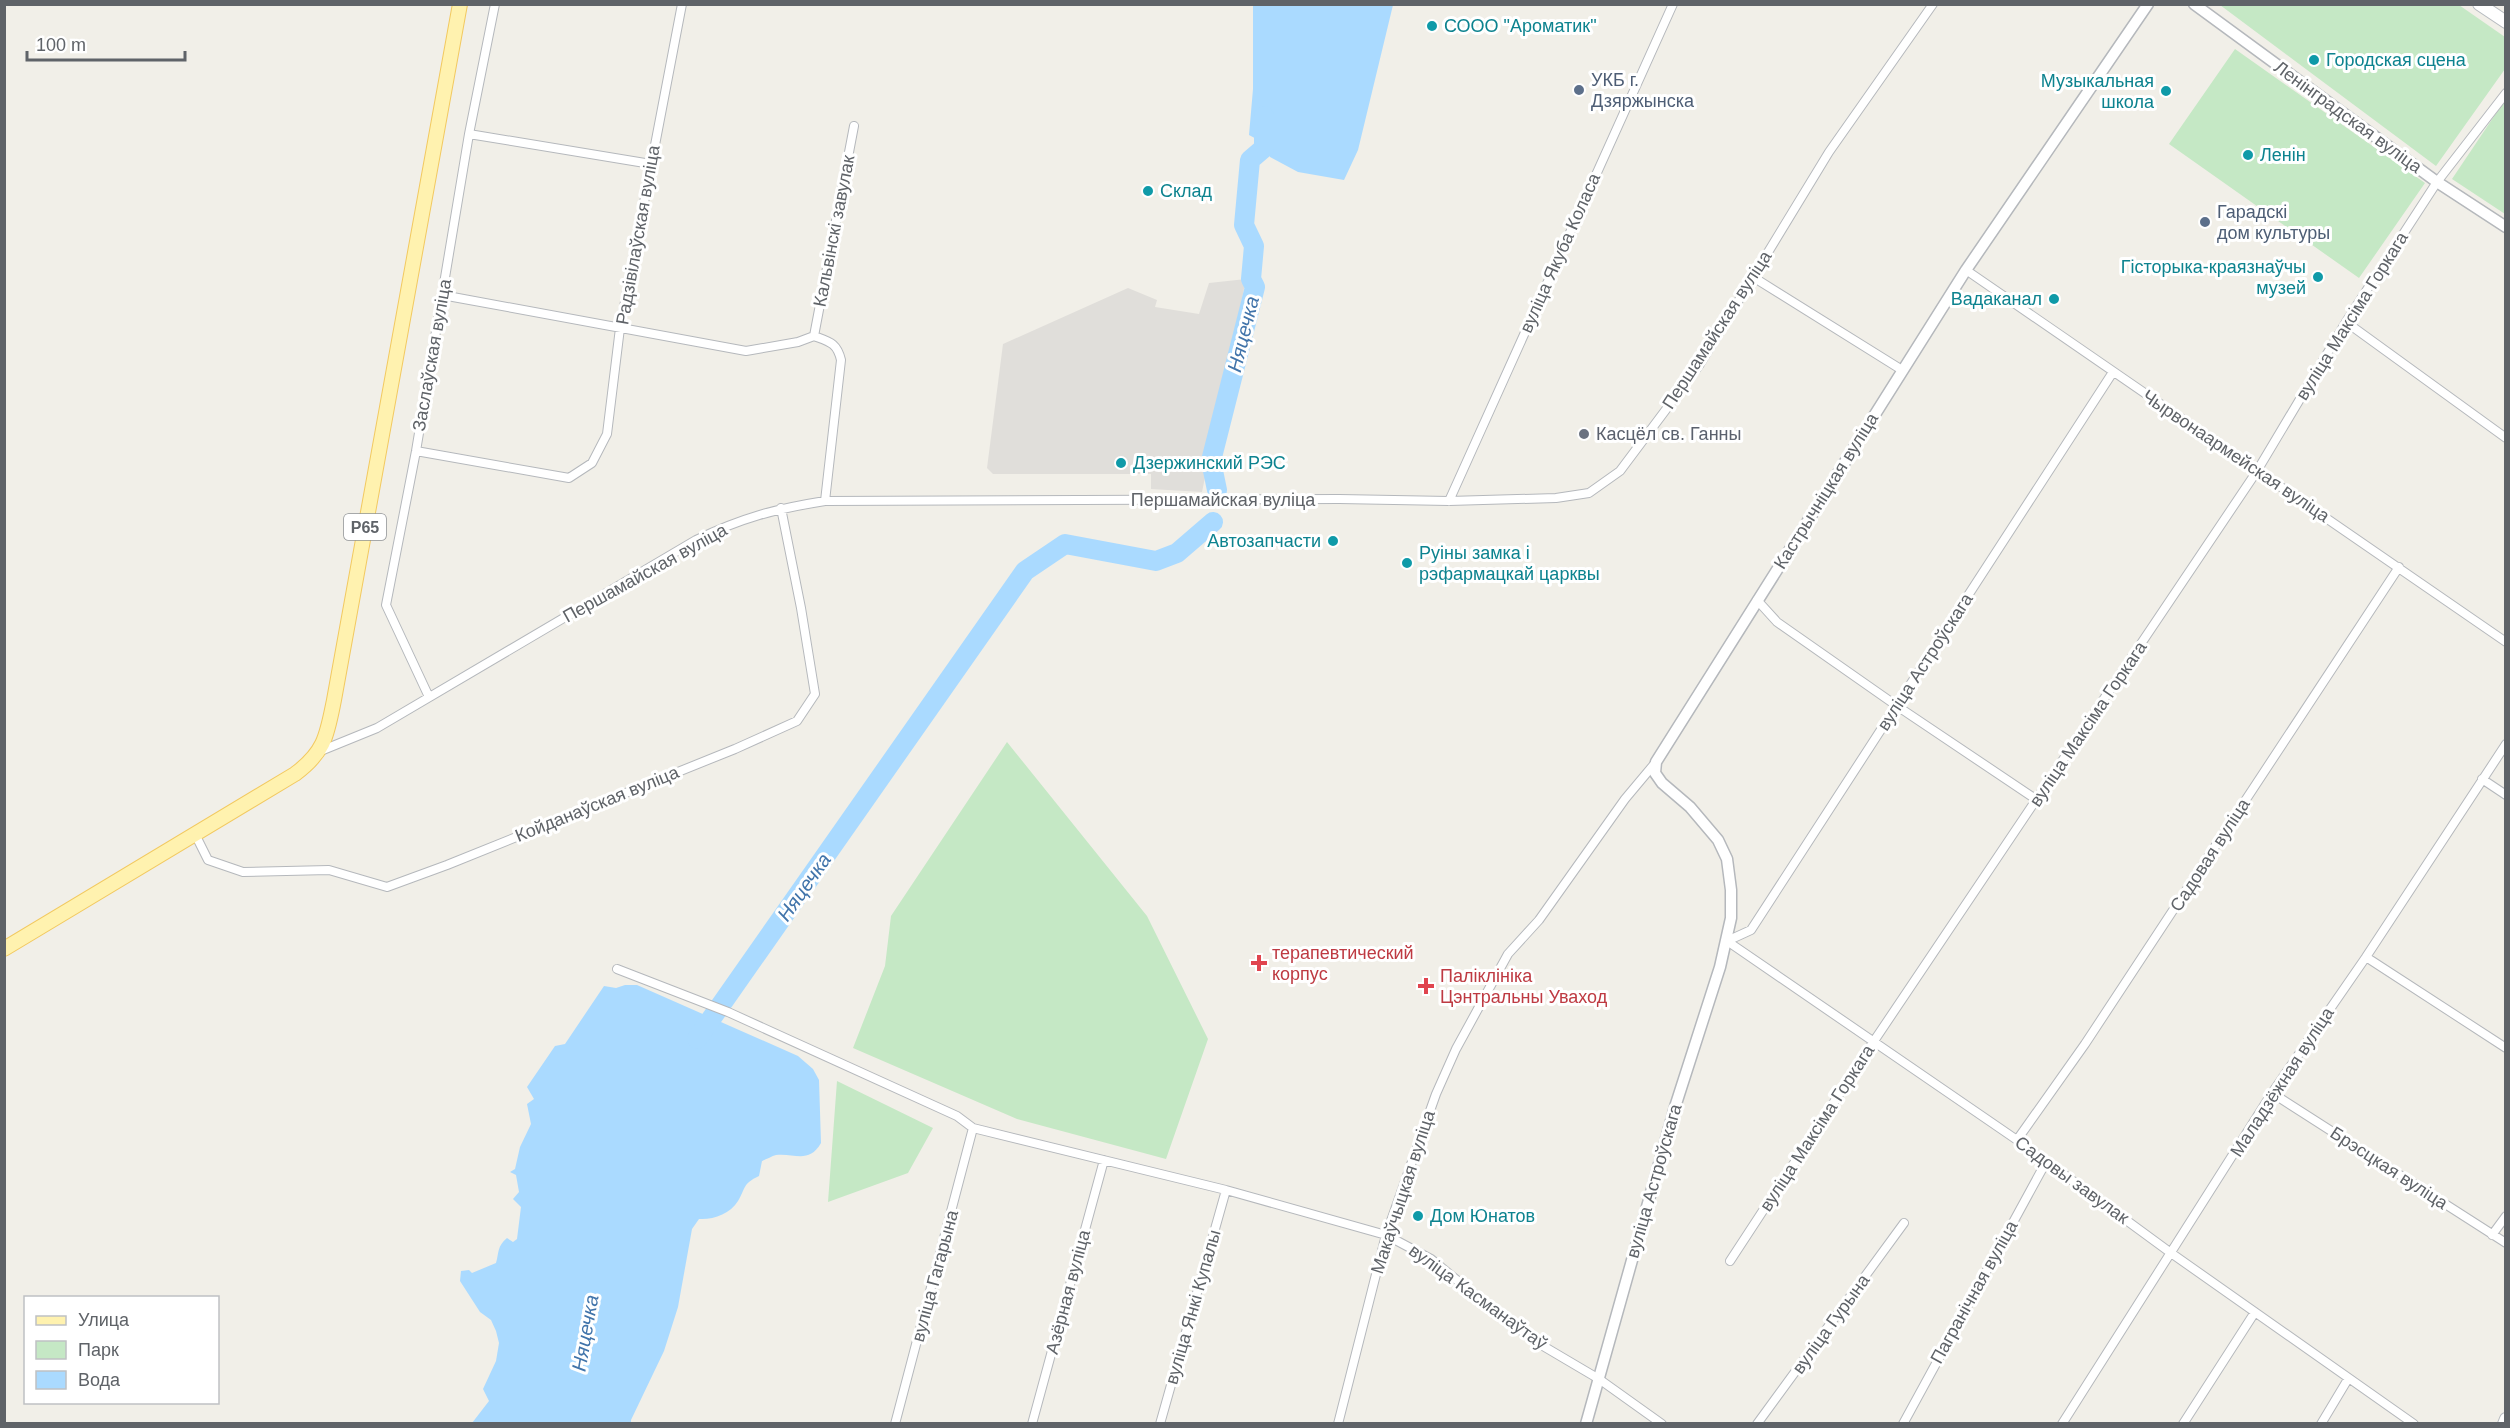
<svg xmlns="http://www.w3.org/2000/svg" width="2510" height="1428" font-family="Helvetica,sans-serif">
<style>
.industrial{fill:#e0deda}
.green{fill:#c5e8c5}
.water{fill:#aadaff}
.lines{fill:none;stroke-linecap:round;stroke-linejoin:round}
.river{stroke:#aadaff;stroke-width:20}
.minor-casing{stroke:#b5b8bc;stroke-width:10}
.tertiary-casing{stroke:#b5b8bc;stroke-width:13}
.secondary-casing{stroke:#b6babf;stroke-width:14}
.primary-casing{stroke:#f2c960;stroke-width:16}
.minor{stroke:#fff;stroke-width:8}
.tertiary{stroke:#fff;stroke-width:10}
.secondary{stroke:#fff;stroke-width:12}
.primary{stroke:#fff2af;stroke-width:14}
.culture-dot{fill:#0f9aa8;stroke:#fff;stroke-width:2}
.service-dot{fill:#5c6f8a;stroke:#fff;stroke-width:2}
.worship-dot{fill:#6b7280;stroke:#fff;stroke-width:2}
.health-dot{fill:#e0444e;stroke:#fff;stroke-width:2}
.labels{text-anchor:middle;stroke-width:6;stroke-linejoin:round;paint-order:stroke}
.shield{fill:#fff;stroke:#8f9295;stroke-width:1.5}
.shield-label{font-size:16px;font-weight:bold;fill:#5f6368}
.culture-label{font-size:18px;fill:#0d838f;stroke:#fff;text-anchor:start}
.service-label{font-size:18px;fill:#4e5e75;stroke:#fff;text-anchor:start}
.street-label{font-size:18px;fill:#5f6368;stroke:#fff}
.worship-label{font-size:18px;fill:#5b616d;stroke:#fff;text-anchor:start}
.health-label{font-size:18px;fill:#be3a42;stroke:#fff;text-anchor:start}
.water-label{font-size:20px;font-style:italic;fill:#4174aa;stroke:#fff}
</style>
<rect width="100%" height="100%" fill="#f1efe8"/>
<path class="industrial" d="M 1246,279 L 1202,492 L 1151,489 L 1151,474 L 993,474 L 987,468 L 1003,344 L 1128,288 L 1157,300 L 1155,307 L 1199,314 L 1209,283 Z"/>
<path class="green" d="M 2220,5 L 2459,5 L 2505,37 L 2505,69 L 2436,166 Z
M 2235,49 L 2425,183 L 2359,278 L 2169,144 Z
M 2505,100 L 2505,214 L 2452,179 Z
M 1007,742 L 1147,916 L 1208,1039 L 1166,1159 L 1017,1119 L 853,1048 L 885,966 L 891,916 Z
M 837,1081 L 933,1128 L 908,1173 L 828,1202 Z"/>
<path class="water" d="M 1253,5 L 1393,5 L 1358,150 L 1344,180 L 1298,172 L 1270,157 L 1264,143 L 1249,135 L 1253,89 Z
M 625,985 L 637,985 L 798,1056 L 813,1069 L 819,1080 L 821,1143 C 809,1164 795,1153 776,1155 C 772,1156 767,1159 762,1161 L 759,1176 C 742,1184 746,1188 738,1201 C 730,1214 713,1220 699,1219 L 692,1229 L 678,1307 L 664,1351 L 631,1420 L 631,1423 L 472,1423 L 489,1401 L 483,1389 L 496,1361 L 499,1343 L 496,1331 L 491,1320 L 480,1312 L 460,1281 L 461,1271 L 469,1270 L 472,1273 L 496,1263 C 499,1253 497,1246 507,1238 L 513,1242 L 517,1239 L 521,1207 L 513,1199 L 519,1192 L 516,1175 L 510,1172 L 515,1169 L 520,1147 L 531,1124 L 527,1104 L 534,1099 L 527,1087 L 555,1046 L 565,1044 L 604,986 L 616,988 Z"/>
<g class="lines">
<path class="river" d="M 1217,490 L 1211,461 L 1255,287 L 1251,279 L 1254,246 L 1244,225 L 1250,160 L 1264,148 L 1264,116
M 697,1039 L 1025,571 L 1065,544 L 1156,561 L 1177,553 L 1213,522"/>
<g class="minor-casing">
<path id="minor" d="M 469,134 L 651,164
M 1966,270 L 2506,642
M 1753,277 L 1902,370
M 442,295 L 746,351 L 798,342 L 814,336
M 2346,322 L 2506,438
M 814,336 L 854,126
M 814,336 C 830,342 837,343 841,360 L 825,501
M 416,451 L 569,478 L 592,463 L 607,434 L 620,328 L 682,4
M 1449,501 L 1673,4
M 1757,600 L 1777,622 L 1897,706 L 2037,800
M 429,697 L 386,605 L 416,451 L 469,134 L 495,4
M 318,752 L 377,728 L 696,540 C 741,518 775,509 825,501 L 1339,499 L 1449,501 L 1556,498 L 1589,493 L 1620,471 L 1700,364 L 1829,152 L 1933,4
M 2482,779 L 2506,795
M 195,834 L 208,860 L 243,872 L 329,870 L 387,887 L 447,865 L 735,749 L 797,721 L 815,694 L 801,608 L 781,508
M 1727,941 L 2017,1140 L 2171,1253 L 2414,1424
M 1727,941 L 1751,930 L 2113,372
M 2366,957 L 2506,1048
M 617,969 L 728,1012 L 957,1116 L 973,1128 L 1226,1190 L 1386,1235 L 1431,1259 L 1501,1316 L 1538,1343 L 1599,1379 L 1662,1424
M 2272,1093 L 2506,1243
M 2017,1140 L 2085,1044 L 2399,567
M 2492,1235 L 2506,1216
M 1730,1261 L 1874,1041 L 2257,471 L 2346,322 L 2437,182 L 2506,93
M 895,1424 L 973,1128
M 1032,1424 L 1104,1160
M 1160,1424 L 1226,1190
M 1338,1424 L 1386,1235 L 1436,1094 L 1456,1049 L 1508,954 L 1539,920 L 1625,799 L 1656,762
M 1757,1424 L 1904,1223
M 1903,1424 L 2046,1162
M 2062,1424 L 2272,1093 L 2366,957 L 2506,744
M 2183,1424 L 2255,1312
M 2321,1424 L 2348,1379"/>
</g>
<g class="tertiary-casing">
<path id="tertiary" d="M 2194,4 L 2437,182 L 2506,227
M 1586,1424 L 1675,1107 L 1720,967 L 1731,918 L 1731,890 L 1727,859 L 1718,840 L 1690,807 L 1662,783 L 1655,773 L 1656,762 L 1966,270 L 2148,4"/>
</g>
<g class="secondary-casing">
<path id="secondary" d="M 2479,4 L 2506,22
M 2504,1424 L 2506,1419"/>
</g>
<g class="primary-casing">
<path id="primary" d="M 4,949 L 295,774 C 325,752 327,735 334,700 L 460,4"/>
</g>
<use href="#minor" class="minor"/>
<use href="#tertiary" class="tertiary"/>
<use href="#secondary" class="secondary"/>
<use href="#primary" class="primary"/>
</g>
<g class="culture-dot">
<circle cx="1432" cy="26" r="6"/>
<circle cx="2314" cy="60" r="6"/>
<circle cx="2166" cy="91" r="6"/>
<circle cx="2248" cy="155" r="6"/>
<circle cx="1148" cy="191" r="6"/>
<circle cx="2318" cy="277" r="6"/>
<circle cx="2054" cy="299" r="6"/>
<circle cx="1121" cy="463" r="6"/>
<circle cx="1333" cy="541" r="6"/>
<circle cx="1407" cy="563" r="6"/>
<circle cx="1418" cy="1216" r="6"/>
</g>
<g class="service-dot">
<circle cx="1579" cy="90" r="6"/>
<circle cx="2205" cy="222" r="6"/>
</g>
<circle class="worship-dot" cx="1584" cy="434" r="6"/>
<g class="health-dot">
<path d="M1256 954h6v6h6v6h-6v6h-6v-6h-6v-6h6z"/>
<path d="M1423 977h6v6h6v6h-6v6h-6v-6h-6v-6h6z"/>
</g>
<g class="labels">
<rect class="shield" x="344" y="514" width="42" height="26" rx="4.5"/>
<g class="shield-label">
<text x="365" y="533">Р65</text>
</g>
<g class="culture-label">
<text x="1444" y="32">СООО "Ароматик"</text>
<text x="2326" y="66">Городская сцена</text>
<text x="2154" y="87" text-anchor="end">Музыкальная<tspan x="2154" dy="21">школа</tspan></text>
<text x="2260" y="161">Ленін</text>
<text x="1160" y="197">Склад</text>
<text x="2306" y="273" text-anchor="end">Гісторыка-краязнаўчы<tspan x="2306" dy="21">музей</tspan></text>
<text x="2042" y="305" text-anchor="end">Вадаканал</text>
<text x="1133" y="469">Дзержинский РЭС</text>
<text x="1321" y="547" text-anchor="end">Автозапчасти</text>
<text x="1419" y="559">Руіны замка і<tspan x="1419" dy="21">рэфармацкай царквы</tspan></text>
<text x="1430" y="1222">Дом Юнатов</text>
</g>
<g class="service-label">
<text x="1591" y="86">УКБ г.<tspan x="1591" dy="21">Дзяржынска</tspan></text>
<text x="2217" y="218">Гарадскі<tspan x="2217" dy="21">дом культуры</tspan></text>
</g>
<g class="street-label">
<text transform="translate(2348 117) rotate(36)" y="6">Ленінградская вуліца</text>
<text transform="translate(834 231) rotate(-79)" y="6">Кальвінскі завулак</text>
<text transform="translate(638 235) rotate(-80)" y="6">Радзівілаўская вуліца</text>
<text transform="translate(1560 253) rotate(-66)" y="6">вуліца Якуба Коласа</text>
<text transform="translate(2352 316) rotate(-58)" y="6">вуліца Максіма Горкага</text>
<text transform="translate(1717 330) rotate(-57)" y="6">Першамайская вуліца</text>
<text transform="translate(432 355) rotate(-80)" y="6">Заслаўская вуліца</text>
<text transform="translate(2236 456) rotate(34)" y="6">Чырвонаармейская вуліца</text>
<text transform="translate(1826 491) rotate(-58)" y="6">Кастрычніцкая вуліца</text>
<text x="1223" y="506">Першамайская вуліца</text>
<text transform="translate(645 573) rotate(-29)" y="6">Першамайская вуліца</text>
<text transform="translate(1925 662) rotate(-57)" y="6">вуліца Астроўскага</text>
<text transform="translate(2088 724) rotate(-56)" y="6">вуліца Максіма Горкага</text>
<text transform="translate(597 804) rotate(-22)" y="6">Койданаўская вуліца</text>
<text transform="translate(2210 855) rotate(-57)" y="6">Садовая вуліца</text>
<text transform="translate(2282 1082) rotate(-57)" y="6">Маладзёжная вуліца</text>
<text transform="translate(1817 1128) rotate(-57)" y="6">вуліца Максіма Горкага</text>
<text transform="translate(2389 1168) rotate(33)" y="6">Брэсцкая вуліца</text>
<text transform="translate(2072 1180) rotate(36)" y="6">Садовы завулак</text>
<text transform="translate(1654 1181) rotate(-74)" y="6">вуліца Астроўскага</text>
<text transform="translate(1403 1192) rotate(-72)" y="6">Макаўчыцкая вуліца</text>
<text transform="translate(935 1276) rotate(-75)" y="6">вуліца Гагарына</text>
<text transform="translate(1068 1292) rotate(-75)" y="6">Азёрная вуліца</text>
<text transform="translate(1974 1292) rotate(-61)" y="6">Пагранічная вуліца</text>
<text transform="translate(1478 1297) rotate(36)" y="6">вуліца Касманаўтаў</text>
<text transform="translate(1193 1307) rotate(-74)" y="6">вуліца Янкі Купалы</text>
<text transform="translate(1831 1324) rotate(-54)" y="6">вуліца Гурына</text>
</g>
<g class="worship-label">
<text x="1596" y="440">Касцёл св. Ганны</text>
</g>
<g class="health-label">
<text x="1272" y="959">терапевтический<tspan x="1272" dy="21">корпус</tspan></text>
<text x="1440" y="982">Паліклініка<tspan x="1440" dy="21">Цэнтральны Уваход</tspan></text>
</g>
<g class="water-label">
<text transform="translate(1243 334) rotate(-76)" y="7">Няцечка</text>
<text transform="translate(804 887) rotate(-55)" y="7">Няцечка</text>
<text transform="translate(585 1333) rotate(-80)" y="7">Няцечка</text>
</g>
</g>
<rect width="2510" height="1428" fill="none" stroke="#5f6368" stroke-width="12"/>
<rect x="24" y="1296" width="195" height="108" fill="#ffffff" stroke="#bfc1c3" stroke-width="1.5"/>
<rect x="36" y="1316" width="30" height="9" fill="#fff2af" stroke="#bfc1c3" stroke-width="1.5"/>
<text x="78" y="1326" font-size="18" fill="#5f6368">Улица</text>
<rect x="36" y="1341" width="30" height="18" fill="#c5e8c5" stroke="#bfc1c3" stroke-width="1.5"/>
<text x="78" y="1356" font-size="18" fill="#5f6368">Парк</text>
<rect x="36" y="1371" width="30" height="18" fill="#aadaff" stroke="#bfc1c3" stroke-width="1.5"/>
<text x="78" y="1386" font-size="18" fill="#5f6368">Вода</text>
<path d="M27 51v9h158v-9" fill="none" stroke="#5f6368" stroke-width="3"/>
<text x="36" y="51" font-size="18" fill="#5f6368" stroke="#ffffff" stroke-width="4.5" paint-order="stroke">100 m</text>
</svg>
